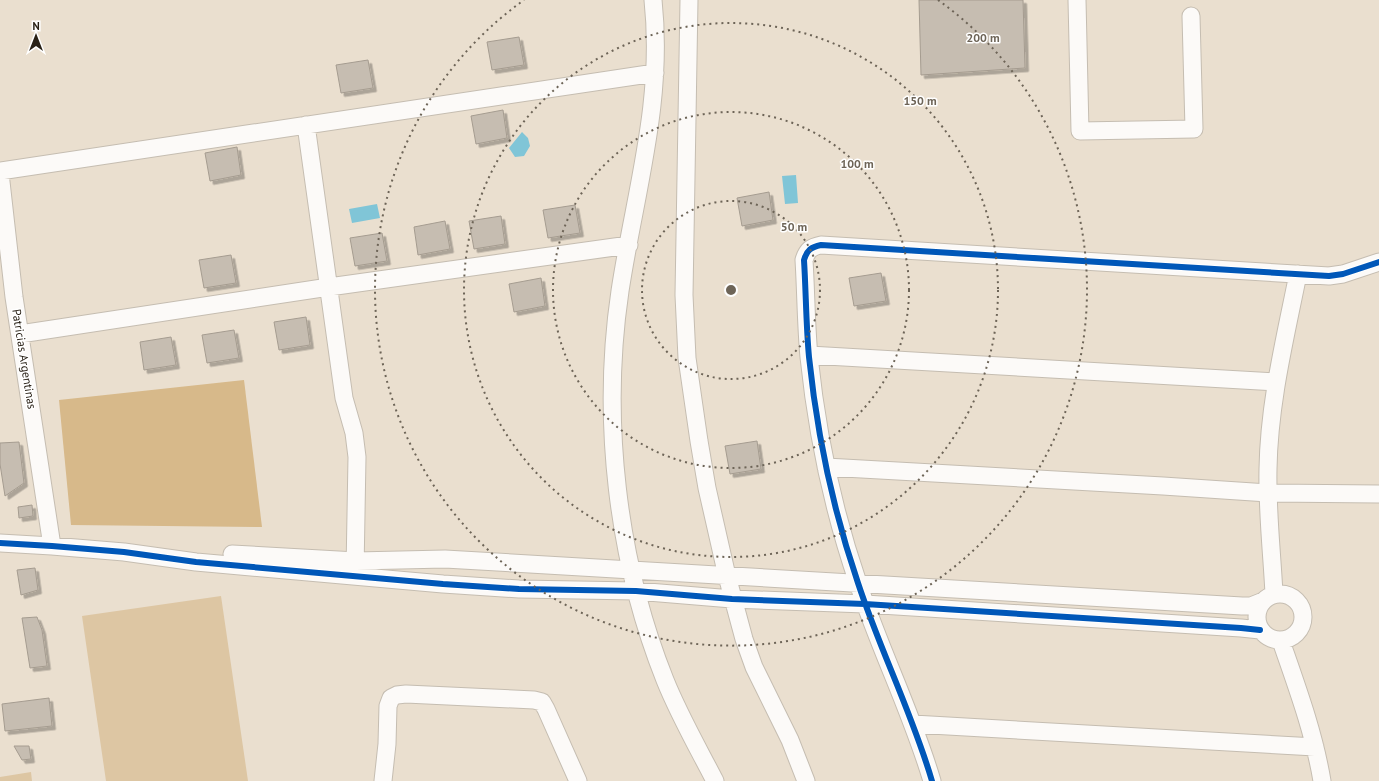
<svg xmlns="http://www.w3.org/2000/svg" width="1379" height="781" font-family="'PT Sans',sans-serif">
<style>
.green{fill:#ddc6a3}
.forest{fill:#d7b98a}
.water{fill:#80c5d7}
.building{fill:#c6bdb1;stroke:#a59c90;filter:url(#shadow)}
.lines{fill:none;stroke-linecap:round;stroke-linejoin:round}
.minor-casing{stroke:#c5bdb1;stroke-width:19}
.minor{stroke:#fcfaf8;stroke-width:17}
.cycleway-casing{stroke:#fff;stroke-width:8}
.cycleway{stroke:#0057b8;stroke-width:6}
.ring{fill:none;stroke:#6d6457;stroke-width:2;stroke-dasharray:2 4}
.labels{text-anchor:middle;stroke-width:3;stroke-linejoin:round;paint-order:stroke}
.street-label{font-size:12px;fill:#292116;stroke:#fff}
.centre{fill:#6d6457;stroke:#fff;stroke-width:2}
.ring-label{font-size:12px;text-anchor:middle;font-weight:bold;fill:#6d6457;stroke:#fff;stroke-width:3;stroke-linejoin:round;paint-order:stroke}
</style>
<defs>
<filter id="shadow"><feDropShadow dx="3.5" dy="3.5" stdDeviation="0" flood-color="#0004"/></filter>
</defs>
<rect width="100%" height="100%" fill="#eadfcf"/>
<path class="green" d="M 221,596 L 248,781 L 106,781 L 82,616 Z
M 31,772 L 32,781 L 0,781 L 0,777 Z"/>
<path class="forest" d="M 244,380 L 262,527 L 71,525 L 59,400 Z"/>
<path class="water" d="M 522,132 L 528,138 L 530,146 L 524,156 L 515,157 L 509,148 Z
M 796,175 L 798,203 L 785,204 L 782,176 Z
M 377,204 L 380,218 L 352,223 L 349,209 Z"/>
<path class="building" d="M 919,0 L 1023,0 L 1025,68 L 921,75 Z
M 519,37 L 524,65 L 492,70 L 487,42 Z
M 368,60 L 373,88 L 341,93 L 336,65 Z
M 503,110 L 507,138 L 476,144 L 471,116 Z
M 237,147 L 241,175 L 210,181 L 205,153 Z
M 769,192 L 773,220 L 742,226 L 737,198 Z
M 575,205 L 580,233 L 548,238 L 543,210 Z
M 501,216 L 505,244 L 474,249 L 469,221 Z
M 445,221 L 450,249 L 418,255 L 414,227 Z
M 382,233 L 387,261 L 355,266 L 350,238 Z
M 231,255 L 236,283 L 204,288 L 199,260 Z
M 881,273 L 886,301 L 854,306 L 849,278 Z
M 541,278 L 545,306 L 514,312 L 509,284 Z
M 306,317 L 310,345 L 279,350 L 274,322 Z
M 234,330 L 239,358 L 207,363 L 202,335 Z
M 171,337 L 176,365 L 144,370 L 140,342 Z
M 757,441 L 761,469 L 730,474 L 725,446 Z
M 19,442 L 24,483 L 5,496 L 0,464 L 0,443 Z
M 32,505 L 33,516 L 19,518 L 18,507 Z
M 35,568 L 38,590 L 21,595 L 17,570 Z
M 37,617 L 42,630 L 47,666 L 30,668 L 22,618 Z
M 49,698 L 52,726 L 5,731 L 2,704 Z
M 14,746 L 29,746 L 31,759 L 22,760 Z"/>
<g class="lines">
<g class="minor-casing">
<path id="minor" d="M 653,0 C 664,102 635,192 620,291 C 601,419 617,560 665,680 C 679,715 698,748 715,781
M 689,0 L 684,295 L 687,358 L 699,441 L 707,488 L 727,576 L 744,639 L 754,667 L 790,740 L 806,781
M 1077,0 L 1080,131 L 1194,129 L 1191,16
M 306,125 L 344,398 L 354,433 L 357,457 L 355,571
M 0,171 L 655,73
M 0,173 L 14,297 L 52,546
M 20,334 L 329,287 L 629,245
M 809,355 L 1276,382
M 826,467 L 1163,486 L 1268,493 L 1379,494
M 0,543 L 52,546 L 124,552 L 196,562 L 443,584 L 519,589 L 636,591 L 732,599 L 865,604 L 1241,628 L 1260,630
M 232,554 L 356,561 L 445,559 L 1242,606 L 1251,606 L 1261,602
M1257 617a23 23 0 1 1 46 0a23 23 0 1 1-46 0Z
M 1274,594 C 1272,553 1267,511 1268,469 C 1269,403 1285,339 1298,274
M 1281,641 C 1297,687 1314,733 1322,781
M 913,724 L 1315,747
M 383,781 L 387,744 L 388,706 L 391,698 L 397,695 L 406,694 L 534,700 L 542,702 L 546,709 L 578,781
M 932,781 C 912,713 880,650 858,583 C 833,510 817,434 809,357 C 806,325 806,292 804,260 C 807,250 811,247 821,245 L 1329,276 L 1343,274 L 1379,262"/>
</g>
<use href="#minor" class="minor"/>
<g class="cycleway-casing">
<path id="cycleway" d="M 0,543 L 52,546 L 124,552 L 196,562 L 443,584 L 519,589 L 636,591 L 732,599 L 865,604 L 1241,628 L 1260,630
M 932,781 C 912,713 880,650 858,583 C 833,510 817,434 809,357 C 806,325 806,292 804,260 C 807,250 811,247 821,245 L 1329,276 L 1343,274 L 1379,262"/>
</g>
<use href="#cycleway" class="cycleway"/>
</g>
<g class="ring">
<circle cx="731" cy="290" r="89"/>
<circle cx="731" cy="290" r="178"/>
<circle cx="731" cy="290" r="267"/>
<path d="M938 0A356 356 0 1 1 524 0"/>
</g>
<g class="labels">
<g class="street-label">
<text transform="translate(24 359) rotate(81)" y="4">Patricias Argentinas</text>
</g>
</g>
<circle cx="731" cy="290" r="6" class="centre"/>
<g class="ring-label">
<text x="983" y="42">200 m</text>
<text x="920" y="105">150 m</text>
<text x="857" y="168">100 m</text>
<text x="794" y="231">50 m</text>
</g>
<g transform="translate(36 36)" stroke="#ffffff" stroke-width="3" paint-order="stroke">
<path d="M0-3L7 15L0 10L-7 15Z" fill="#292116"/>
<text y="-6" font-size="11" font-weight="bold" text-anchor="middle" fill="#292116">N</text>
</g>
</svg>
